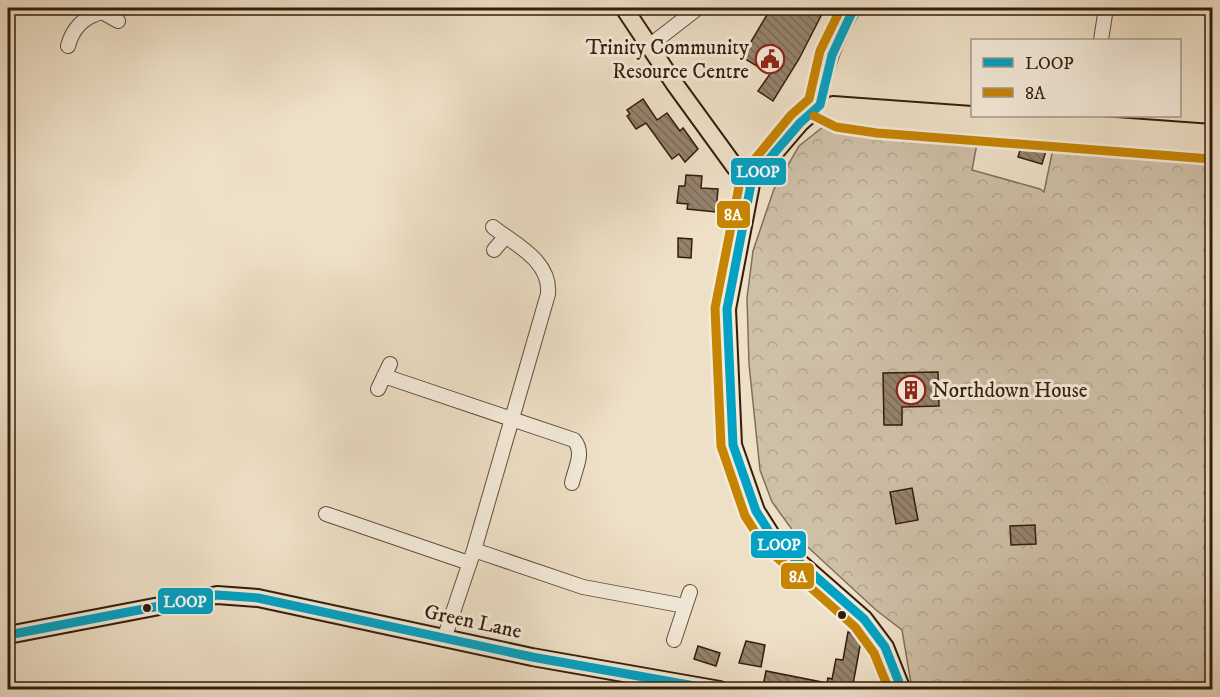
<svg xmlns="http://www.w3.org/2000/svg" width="1220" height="697" font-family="'IM FELL DW Pica',serif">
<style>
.park{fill:url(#park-crowns);stroke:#816e5a;stroke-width:1.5}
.building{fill:url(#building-back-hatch);stroke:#341d0c;stroke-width:1.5}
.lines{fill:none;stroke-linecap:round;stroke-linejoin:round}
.minor-casing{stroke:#624e3b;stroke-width:16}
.major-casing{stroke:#341d0c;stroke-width:20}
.minor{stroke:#f4ebdb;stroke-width:14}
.major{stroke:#eee0c7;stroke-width:16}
.bus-1-casing{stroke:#f4ebdb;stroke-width:14}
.bus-2-casing{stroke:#f4ebdb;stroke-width:14}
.bus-1{stroke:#03a2c4;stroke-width:9}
.bus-2{stroke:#c68403;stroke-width:9}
.bus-dot{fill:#341d0c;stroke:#f4ebdb;stroke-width:2}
.labels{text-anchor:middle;stroke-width:6;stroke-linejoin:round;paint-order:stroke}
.poi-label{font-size:21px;fill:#341d0c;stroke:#f4ebdb;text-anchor:end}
.street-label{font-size:21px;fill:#341d0c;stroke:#f4ebdb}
.line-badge{stroke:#f4ebdb;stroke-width:2}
.badge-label{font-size:16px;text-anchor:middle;font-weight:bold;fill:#fff}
</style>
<defs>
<pattern id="park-crowns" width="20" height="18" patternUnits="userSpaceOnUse" patternTransform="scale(1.5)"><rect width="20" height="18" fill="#cebfa7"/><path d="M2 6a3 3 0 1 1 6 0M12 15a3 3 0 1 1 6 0" fill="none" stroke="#b2a48f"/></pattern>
<pattern id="building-back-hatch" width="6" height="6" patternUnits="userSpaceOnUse" patternTransform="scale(1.5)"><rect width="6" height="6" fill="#95826d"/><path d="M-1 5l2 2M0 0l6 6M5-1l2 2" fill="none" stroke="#7a6a58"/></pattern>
</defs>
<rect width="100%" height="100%" fill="#eee0c7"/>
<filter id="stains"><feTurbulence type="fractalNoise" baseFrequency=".00333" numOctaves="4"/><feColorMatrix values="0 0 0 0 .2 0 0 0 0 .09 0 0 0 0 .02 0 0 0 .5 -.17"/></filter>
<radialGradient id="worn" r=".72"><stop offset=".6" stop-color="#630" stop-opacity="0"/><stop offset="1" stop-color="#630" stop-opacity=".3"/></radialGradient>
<path class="park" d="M 823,127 L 978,138 L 972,170 L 1040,189 L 1044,192 L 1054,144 L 1212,155 L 1212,689 L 912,689 L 902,630 L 876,610 L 799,539 L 772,502 L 760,470 L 749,364 L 747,298 L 753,251 L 774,189 L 799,146 Z"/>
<path class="building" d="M 771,8 L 825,8 L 799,59 L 773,101 L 758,91 L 770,74 L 742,57 Z
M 643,99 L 657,120 L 667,113 L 680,131 L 683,128 L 698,149 L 685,162 L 679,154 L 672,159 L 646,123 L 636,129 L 627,116 L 630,114 L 627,110 Z
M 1022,143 L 1047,147 L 1042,164 L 1018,157 Z
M 686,175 L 702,176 L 701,188 L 718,189 L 716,212 L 687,209 L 688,204 L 677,203 L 679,186 L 685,186 Z
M 678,238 L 692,239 L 691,258 L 678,257 Z
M 938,372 L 939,406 L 902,407 L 902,425 L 884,425 L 883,373 Z
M 912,488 L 918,520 L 896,524 L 890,492 Z
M 1035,525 L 1036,544 L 1011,545 L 1010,526 Z
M 848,632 L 862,635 L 852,690 L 775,690 L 763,686 L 766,671 L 827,683 L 828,678 L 832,679 L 836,659 L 843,660 Z
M 746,641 L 765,645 L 761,667 L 739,663 Z
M 698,646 L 720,653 L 716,666 L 694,659 Z"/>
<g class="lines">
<g class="minor-casing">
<path id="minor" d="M 103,8 L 102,12 L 118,21
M 1101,40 L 1106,8
M 68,46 C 73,27 84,17 102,12
M 649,46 L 698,8
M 820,105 C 824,69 836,39 854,8
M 494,250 L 505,237
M 384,376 L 574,440 C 585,453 575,468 572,483
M 378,389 L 390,364
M 326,514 L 469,563
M 474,550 L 583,587 L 685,606
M 444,639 L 474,550 L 548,294 C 551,261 516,245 493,227
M 674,640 L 690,592"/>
</g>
<g class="major-casing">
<path id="major" d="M 624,8 L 674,83 L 735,167 L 752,179
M 820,105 L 800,123 L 752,179 L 727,309 L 733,445 L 756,511 L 775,541 L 864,619 L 885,647 L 902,690
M 820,105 L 839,115 L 878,121 L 1212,147
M 833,105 L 972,115
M 976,116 L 1212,133
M 8,635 L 217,595 L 258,598 L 532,657 L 720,690"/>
</g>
<use href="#minor" class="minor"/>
<use href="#major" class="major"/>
<g class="bus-1-casing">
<path id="bus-1" d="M 854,8 L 832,55 L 820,105 L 800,123 L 752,179 L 727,309 L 733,445 L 756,511 L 775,541 L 864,619 L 885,647 L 902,690
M 8,635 L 217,595 L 258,598 L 532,657 L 717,690"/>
</g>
<g class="bus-2-casing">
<path id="bus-2" d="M 841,8 L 820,51 L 809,99 L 791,115 L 741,176 L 715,308 L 721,446 L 745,516 L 765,547 L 855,627 L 874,653 L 889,690
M 814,116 L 836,127 L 877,133 L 1211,159"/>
</g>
<use href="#bus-1" class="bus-1"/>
<use href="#bus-2" class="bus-2"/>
</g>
<defs>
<g id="civic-ring" transform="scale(1.5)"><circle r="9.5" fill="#f4ebdb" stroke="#8f2418" stroke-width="1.5"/><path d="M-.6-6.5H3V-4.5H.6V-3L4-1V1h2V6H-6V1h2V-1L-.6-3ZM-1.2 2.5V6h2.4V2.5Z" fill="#8f2418"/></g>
<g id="building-ring" transform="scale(1.5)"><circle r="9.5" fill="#f4ebdb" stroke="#8f2418" stroke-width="1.5"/><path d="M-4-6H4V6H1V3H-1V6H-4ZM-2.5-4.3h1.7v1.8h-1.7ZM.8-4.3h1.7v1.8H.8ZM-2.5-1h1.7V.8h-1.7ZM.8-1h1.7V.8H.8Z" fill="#8f2418"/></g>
</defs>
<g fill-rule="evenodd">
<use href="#civic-ring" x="770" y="59"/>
<use href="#building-ring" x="911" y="390"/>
</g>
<g class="bus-dot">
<circle cx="147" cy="608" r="5"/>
<circle cx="842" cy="615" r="5"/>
</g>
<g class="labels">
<g class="poi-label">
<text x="749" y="54">Trinity Community<tspan x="749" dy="24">Resource Centre</tspan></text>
<text x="932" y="397" text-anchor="start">Northdown House</text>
</g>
<g class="street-label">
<text transform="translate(473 621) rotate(12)" y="7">Green Lane</text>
</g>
</g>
<g class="line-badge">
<rect x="730" y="157" width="57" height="29" rx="6" fill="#03a2c4"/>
<rect x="716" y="200" width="35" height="29" rx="6" fill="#c68403"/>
<rect x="750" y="530" width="57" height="29" rx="6" fill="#03a2c4"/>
<rect x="780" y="562" width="35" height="28" rx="6" fill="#c68403"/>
<rect x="157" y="587" width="57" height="28" rx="6" fill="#03a2c4"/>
</g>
<g class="badge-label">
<text x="758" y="177">LOOP</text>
<text x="733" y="220">8A</text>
<text x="779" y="550">LOOP</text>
<text x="798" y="582">8A</text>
<text x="185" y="607">LOOP</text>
</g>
<rect width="1220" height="697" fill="none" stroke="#eee0c7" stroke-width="30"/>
<rect x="9" y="9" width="1202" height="679" fill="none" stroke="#341d0c" stroke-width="3"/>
<rect x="15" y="15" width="1190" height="667" fill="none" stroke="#341d0c" stroke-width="1.5"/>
<rect x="971" y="39" width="210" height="78" fill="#f4ebdb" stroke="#a79988" stroke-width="1.5"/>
<rect x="983" y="58" width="30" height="9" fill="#03a2c4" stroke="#a79988" stroke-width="1.5"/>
<text x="1025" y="69" font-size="18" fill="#341d0c">LOOP</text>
<rect x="983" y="88" width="30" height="9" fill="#c68403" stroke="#a79988" stroke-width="1.5"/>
<text x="1025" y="99" font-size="18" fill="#341d0c">8A</text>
<rect width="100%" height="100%" filter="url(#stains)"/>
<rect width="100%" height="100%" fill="url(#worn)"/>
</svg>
